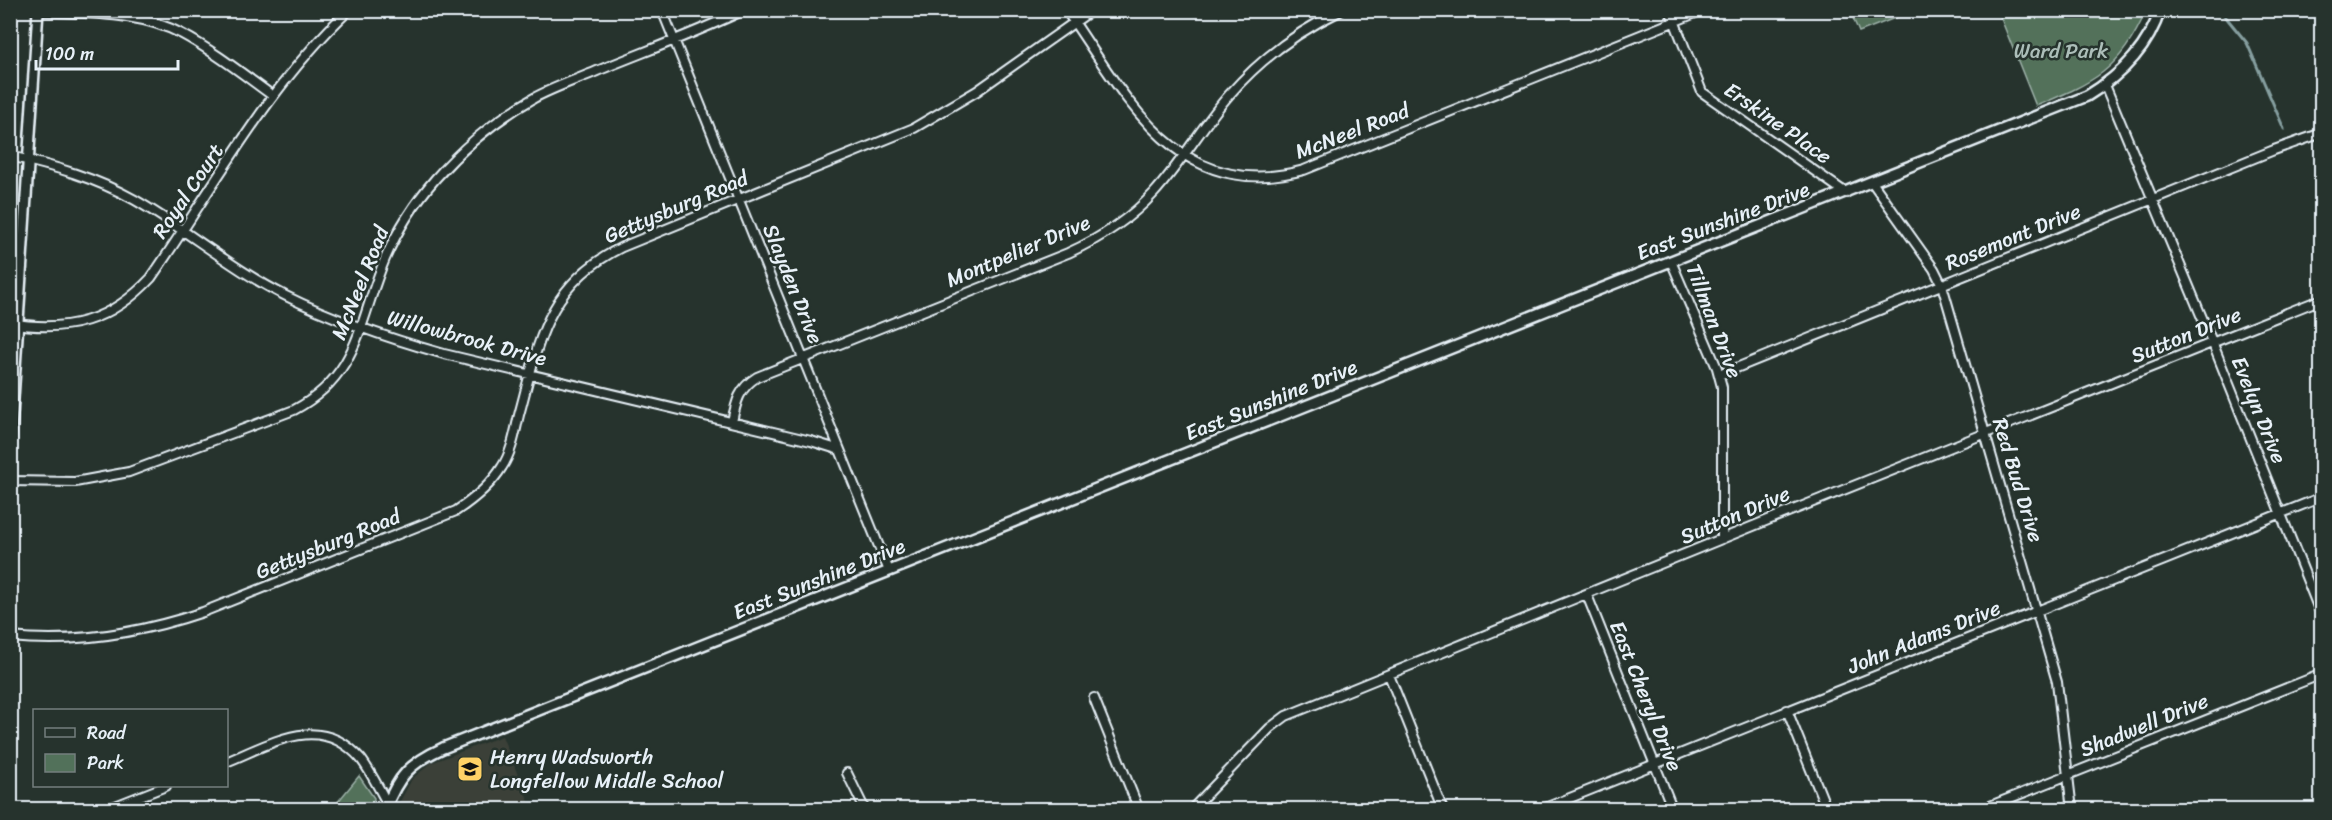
<svg xmlns="http://www.w3.org/2000/svg" width="2332" height="820" font-family="Sriracha,sans-serif">
<style>
.built{fill:#3a4038}
.green{fill:#52715a;stroke:#9db1a9;stroke-width:1.5}
.lines{fill:none;stroke-linecap:round;stroke-linejoin:round}
.stream{stroke:#869fa0;stroke-width:3}
.minor-casing{stroke:#e8f1f8;stroke-width:12}
.tertiary-casing{stroke:#e8f1f8;stroke-width:14}
.minor{stroke:#26332d;stroke-width:8}
.tertiary{stroke:#26332d;stroke-width:9}
.labels{text-anchor:middle;stroke-width:5;stroke-linejoin:round;paint-order:stroke}
.park-label{font-size:21px;fill:#acbeb9;stroke:#26332d}
.street-label{font-size:21px;fill:#e8f1f8;stroke:#26332d}
.poi-label{font-size:21px;fill:#e8f1f8;stroke:#26332d;text-anchor:start}
</style>
<rect width="100%" height="100%" fill="#26332d"/>
<filter id="ink" filterUnits="userSpaceOnUse"><feTurbulence type="fractalNoise" baseFrequency=".0167" numOctaves="2"/><feDisplacementMap in="SourceGraphic" scale="12" xChannelSelector="R" yChannelSelector="G"/><feConvolveMatrix kernelMatrix="1 2 1 2 8 2 1 2 1" color-interpolation-filters="sRGB"/></filter>
<g filter="url(#ink)">
<path class="built" d="M 502,736 L 532,809 L 396,809 L 412,779 L 431,763 Z"/>
<path class="green" d="M 1850,11 L 1913,11 L 1859,32 Z
M 1998,11 L 2146,11 C 2120,71 2094,82 2036,106 Z
M 359,776 L 374,798 L 373,809 L 332,809 Z"/>
<g class="lines">
<path class="stream" d="M 2220,10 L 2247,43 L 2284,129
M 440,810 L 449,810"/>
<g class="minor-casing">
<path id="minor" d="M 662,10 L 889,571
M 1066,10 C 1127,98 1177,204 1304,170 L 1703,10
M 1670,10 L 1702,92 L 1846,193
M 38,11 C 85,14 139,11 182,34 C 214,51 244,75 273,96
M 2105,85 L 2213,344 L 2322,617
M 10,156 C 54,166 96,178 135,200 C 187,230 232,269 286,296 C 336,321 391,339 444,354 L 811,441 L 840,450
M 1872,182 L 1934,269 L 1942,285 L 2057,682 L 2072,810
M 1671,261 L 1717,368 L 1722,387 L 1722,539
M 10,323 C 68,333 111,321 151,278 C 214,187 268,86 349,10
M 1719,375 L 2274,150 L 2322,133
M 732,422 C 736,402 739,388 757,377 L 1068,253 C 1101,238 1130,219 1154,193 C 1182,162 1202,126 1229,95 C 1261,58 1298,31 1342,10
M 10,481 L 75,482 L 129,472 L 294,410 C 360,375 359,320 385,259 C 397,231 416,201 436,178 C 464,146 497,119 534,98 C 554,87 576,80 597,71 C 646,51 696,33 744,10
M 1587,595 L 1673,810
M 10,637 C 76,644 141,633 203,612 L 456,511 C 474,499 491,485 502,467 C 512,452 515,432 519,415 C 539,341 546,285 622,247 L 914,128 L 977,91 L 1092,10
M 1389,675 L 1443,810
M 1094,698 L 1139,810
M 1787,710 L 1827,810
M 226,762 C 273,743 320,712 361,759 C 371,772 379,789 387,803
M 847,773 L 865,810
M 105,810 L 166,786
M 1191,810 L 1270,728 L 1286,716 L 1778,516 L 2322,299
M 1540,810 L 2322,497
M 1980,810 L 2322,674"/>
</g>
<g class="tertiary-casing">
<path id="tertiary" d="M 10,446 L 38,10
M 385,810 C 398,776 410,763 443,748 L 2087,96 C 2120,76 2148,49 2160,10"/>
</g>
<use href="#minor" class="minor"/>
<use href="#tertiary" class="tertiary"/>
</g>
</g>
<defs>
<g id="school-square" transform="scale(1.35)"><rect x="-9" y="-9" width="18" height="18" rx="4" fill="#ffd166" stroke="#26332d"/><path d="M0-5L7-2L0 1L-7-2ZM-4 1L0 2.5L4 1V4Q0 6-4 4Z" fill="#111"/></g>
</defs>
<g fill-rule="evenodd">
<use href="#school-square" x="470" y="769"/>
</g>
<g class="labels">
<g class="park-label">
<text x="2061" y="58">Ward Park</text>
</g>
<g class="street-label">
<text transform="translate(1778 123) rotate(35)" y="7">Erskine Place</text>
<text transform="translate(1352 131) rotate(-21)" y="7">McNeel Road</text>
<text transform="translate(188 191) rotate(-56)" y="7">Royal Court</text>
<text transform="translate(676 207) rotate(-23)" y="7">Gettysburg Road</text>
<text transform="translate(1723 221) rotate(-21)" y="7">East Sunshine Drive</text>
<text transform="translate(2013 237) rotate(-22)" y="7">Rosemont Drive</text>
<text transform="translate(1018 251) rotate(-23)" y="7">Montpelier Drive</text>
<text transform="translate(360 283) rotate(-68)" y="7">McNeel Road</text>
<text transform="translate(793 284) rotate(68)" y="7">Slayden Drive</text>
<text transform="translate(1714 321) rotate(69)" y="7">Tillman Drive</text>
<text transform="translate(2186 335) rotate(-22)" y="7">Sutton Drive</text>
<text transform="translate(467 338) rotate(15)" y="7">Willowbrook Drive</text>
<text transform="translate(1271 400) rotate(-22)" y="7">East Sunshine Drive</text>
<text transform="translate(2259 410) rotate(68)" y="7">Evelyn Drive</text>
<text transform="translate(2018 480) rotate(73)" y="7">Red Bud Drive</text>
<text transform="translate(1735 515) rotate(-23)" y="7">Sutton Drive</text>
<text transform="translate(328 544) rotate(-22)" y="7">Gettysburg Road</text>
<text transform="translate(819 579) rotate(-22)" y="7">East Sunshine Drive</text>
<text transform="translate(1924 637) rotate(-22)" y="7">John Adams Drive</text>
<text transform="translate(1646 696) rotate(68)" y="7">East Cheryl Drive</text>
<text transform="translate(2144 725) rotate(-22)" y="7">Shadwell Drive</text>
</g>
<g class="poi-label">
<text x="490" y="764">Henry Wadsworth<tspan x="490" dy="24">Longfellow Middle School</tspan></text>
</g>
</g>
<rect width="2332" height="820" fill="none" stroke="#26332d" stroke-width="36"/>
<rect x="18" y="18" width="2296" height="784" fill="none" stroke="#e8f1f8" stroke-width="2" filter="url(#ink)"/>
<rect x="33" y="709" width="195" height="78" fill="#26332d" stroke="#747f7e" stroke-width="1.5"/>
<rect x="45" y="728" width="30" height="9" fill="#26332d" stroke="#747f7e" stroke-width="1.5"/>
<text x="87" y="739" font-size="18" fill="#e8f1f8">Road</text>
<rect x="45" y="754" width="30" height="18" fill="#52715a" stroke="#747f7e" stroke-width="1.5"/>
<text x="87" y="769" font-size="18" fill="#e8f1f8">Park</text>
<path d="M36 60v9h142v-9" fill="none" stroke="#e8f1f8" stroke-width="3"/>
<text x="45" y="60" font-size="18" fill="#e8f1f8" stroke="#26332d" stroke-width="4.5" paint-order="stroke">100 m</text>
</svg>
